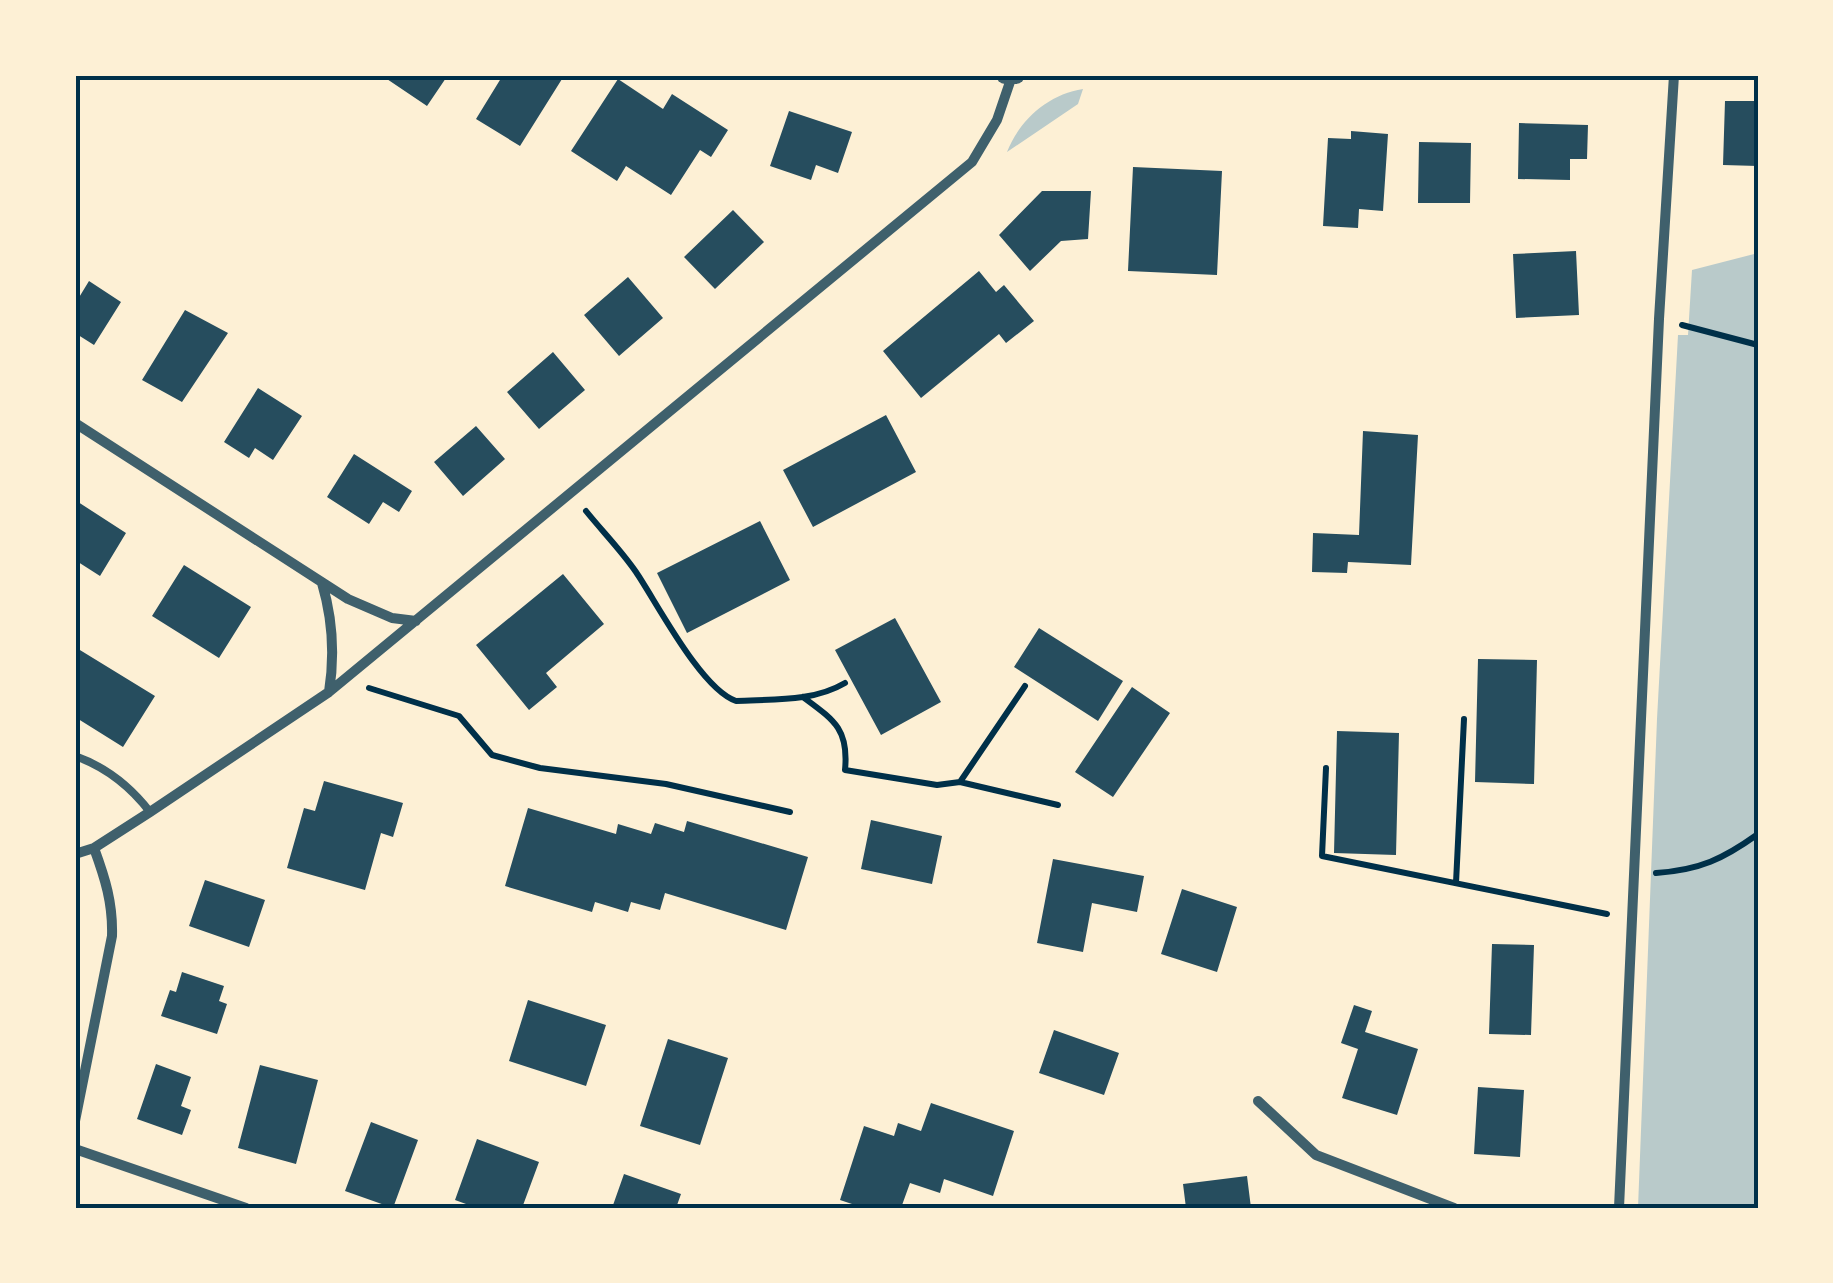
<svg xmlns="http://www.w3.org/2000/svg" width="1833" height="1283" font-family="Montserrat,sans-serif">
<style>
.green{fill:#b9caca}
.building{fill:#264d5e}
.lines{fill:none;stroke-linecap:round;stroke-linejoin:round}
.path{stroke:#003049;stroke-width:6}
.service{stroke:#3f606c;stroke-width:8}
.minor{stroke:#3f606c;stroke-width:10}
.tertiary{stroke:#3f606c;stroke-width:18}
.neatline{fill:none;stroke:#003049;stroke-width:4}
</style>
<rect width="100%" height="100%" fill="#fdf0d5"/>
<path class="green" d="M 1083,89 L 1078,104 L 1007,152 C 1019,121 1048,94 1083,89 Z
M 1758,253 L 1758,1208 L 1638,1208 L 1657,719 L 1678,335 L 1688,335 L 1692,270 Z"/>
<path class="building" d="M 381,75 L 448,75 L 427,106 Z
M 503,75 L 556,75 L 562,79 L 520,146 L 476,119 Z
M 618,79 L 663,109 L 672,94 L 728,130 L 711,157 L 700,150 L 671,195 L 626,166 L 617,181 L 571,151 Z
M 1725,101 L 1758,101 L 1758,166 L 1723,165 Z
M 789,111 L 852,132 L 838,173 L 816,165 L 811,180 L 770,166 Z
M 1519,123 L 1588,125 L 1587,159 L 1570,159 L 1570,180 L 1518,179 Z
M 1351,131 L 1388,134 L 1383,211 L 1359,209 L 1358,228 L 1323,226 L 1328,138 L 1351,139 Z
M 1419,142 L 1471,143 L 1470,203 L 1418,203 Z
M 1133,167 L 1222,171 L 1217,275 L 1128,271 Z
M 1042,191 L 1091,191 L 1088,239 L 1061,241 L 1030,271 L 999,235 Z
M 733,210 L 764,242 L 715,289 L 684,257 Z
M 1576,251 L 1579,315 L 1516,318 L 1513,254 Z
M 979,271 L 996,292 L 1004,285 L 1034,321 L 1006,343 L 999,334 L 921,398 L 883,351 Z
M 628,277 L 663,318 L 619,356 L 584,315 Z
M 89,281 L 121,302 L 94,345 L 75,333 L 75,304 Z
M 185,310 L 228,333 L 182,402 L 142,380 Z
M 553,352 L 585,390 L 539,429 L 507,392 Z
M 258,388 L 302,416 L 273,460 L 255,448 L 249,458 L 224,442 Z
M 886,415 L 916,472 L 813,527 L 783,470 Z
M 476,426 L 505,459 L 463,496 L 434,462 Z
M 1363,431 L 1418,435 L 1411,565 L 1348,562 L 1347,573 L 1312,572 L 1313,533 L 1359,535 Z
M 354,454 L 412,491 L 399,512 L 383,502 L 369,524 L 327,497 Z
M 75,500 L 126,533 L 100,576 L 75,560 Z
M 760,521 L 790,580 L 687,633 L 657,573 Z
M 184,565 L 251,607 L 219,658 L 152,616 Z
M 563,574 L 604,624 L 546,673 L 557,687 L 529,710 L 476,645 Z
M 895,618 L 941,702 L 881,735 L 835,650 Z
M 1039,628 L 1123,681 L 1098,721 L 1014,667 Z
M 75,647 L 155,696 L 123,747 L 75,717 Z
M 1478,659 L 1537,660 L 1534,784 L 1475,782 Z
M 1132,687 L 1170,713 L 1113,797 L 1075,772 Z
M 1337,731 L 1399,733 L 1396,855 L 1334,853 Z
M 324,781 L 403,803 L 393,837 L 381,833 L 365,890 L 287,868 L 304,808 L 315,811 Z
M 528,808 L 616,834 L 618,824 L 651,834 L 655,823 L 684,832 L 687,821 L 808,857 L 786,930 L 665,893 L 660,910 L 631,902 L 628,912 L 595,902 L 592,912 L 505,886 Z
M 871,820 L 942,836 L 932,884 L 861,869 Z
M 1053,859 L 1144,876 L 1137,912 L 1092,903 L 1083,952 L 1037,943 Z
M 205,880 L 265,900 L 249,947 L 189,926 Z
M 1182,889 L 1237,907 L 1217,972 L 1161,954 Z
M 1492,944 L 1534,945 L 1531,1035 L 1489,1034 Z
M 182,972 L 224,986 L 219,1001 L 227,1004 L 217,1034 L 161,1016 L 170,990 L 176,992 Z
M 528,1000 L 606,1025 L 586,1086 L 509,1061 Z
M 1354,1005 L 1372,1011 L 1365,1032 L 1418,1049 L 1397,1115 L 1342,1098 L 1358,1049 L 1341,1043 Z
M 1054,1030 L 1119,1053 L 1104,1095 L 1039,1073 Z
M 668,1039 L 728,1058 L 700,1145 L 640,1126 Z
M 156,1064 L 191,1077 L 181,1106 L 191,1110 L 182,1135 L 137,1119 Z
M 260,1065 L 318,1080 L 296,1164 L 238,1148 Z
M 1478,1087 L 1524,1090 L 1520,1157 L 1474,1154 Z
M 931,1103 L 1014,1131 L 993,1196 L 944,1179 L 940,1193 L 910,1183 L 901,1208 L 864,1208 L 840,1200 L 864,1126 L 894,1136 L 898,1123 L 921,1131 Z
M 371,1122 L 418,1140 L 393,1208 L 345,1191 Z
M 477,1139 L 539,1162 L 522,1208 L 477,1208 L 455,1200 Z
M 624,1174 L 681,1194 L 676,1208 L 612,1208 Z
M 1247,1176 L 1251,1208 L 1186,1208 L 1183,1184 Z"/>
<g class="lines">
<path class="path" d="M 1682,325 L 1758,345
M 586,511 C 602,531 621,550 636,572 C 657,603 701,689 736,701 C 773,699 813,702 845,683
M 369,688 L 459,716 L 492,755 L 540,768 L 666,784 L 790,812
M 803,697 C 834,720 849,729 845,770 L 937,785 L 960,782 L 1058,805
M 1326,768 L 1322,856 L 1607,914
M 960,782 L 1025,686
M 1656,873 C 1700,870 1723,859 1758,834
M 1456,883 L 1464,719"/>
<path class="service" d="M 75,756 C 106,767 130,786 150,812"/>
<path class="minor" d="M 75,423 L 348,599 L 392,618 L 416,621
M 322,583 C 333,620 335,654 329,692
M 75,854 L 94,848 L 150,812 L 329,692 L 972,162 L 997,120 L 1012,76
M 1258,1101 L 1316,1155 L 1454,1208
M 75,1121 L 112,936 C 113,903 105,878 94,848
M 75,1149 L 246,1208
M 1619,1208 L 1659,319 L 1674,75"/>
<path class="tertiary" d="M 1005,75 L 1016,75"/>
</g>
<rect width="1833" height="1283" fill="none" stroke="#fdf0d5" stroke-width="155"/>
<rect x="78" y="78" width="1678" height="1128" class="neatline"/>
</svg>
